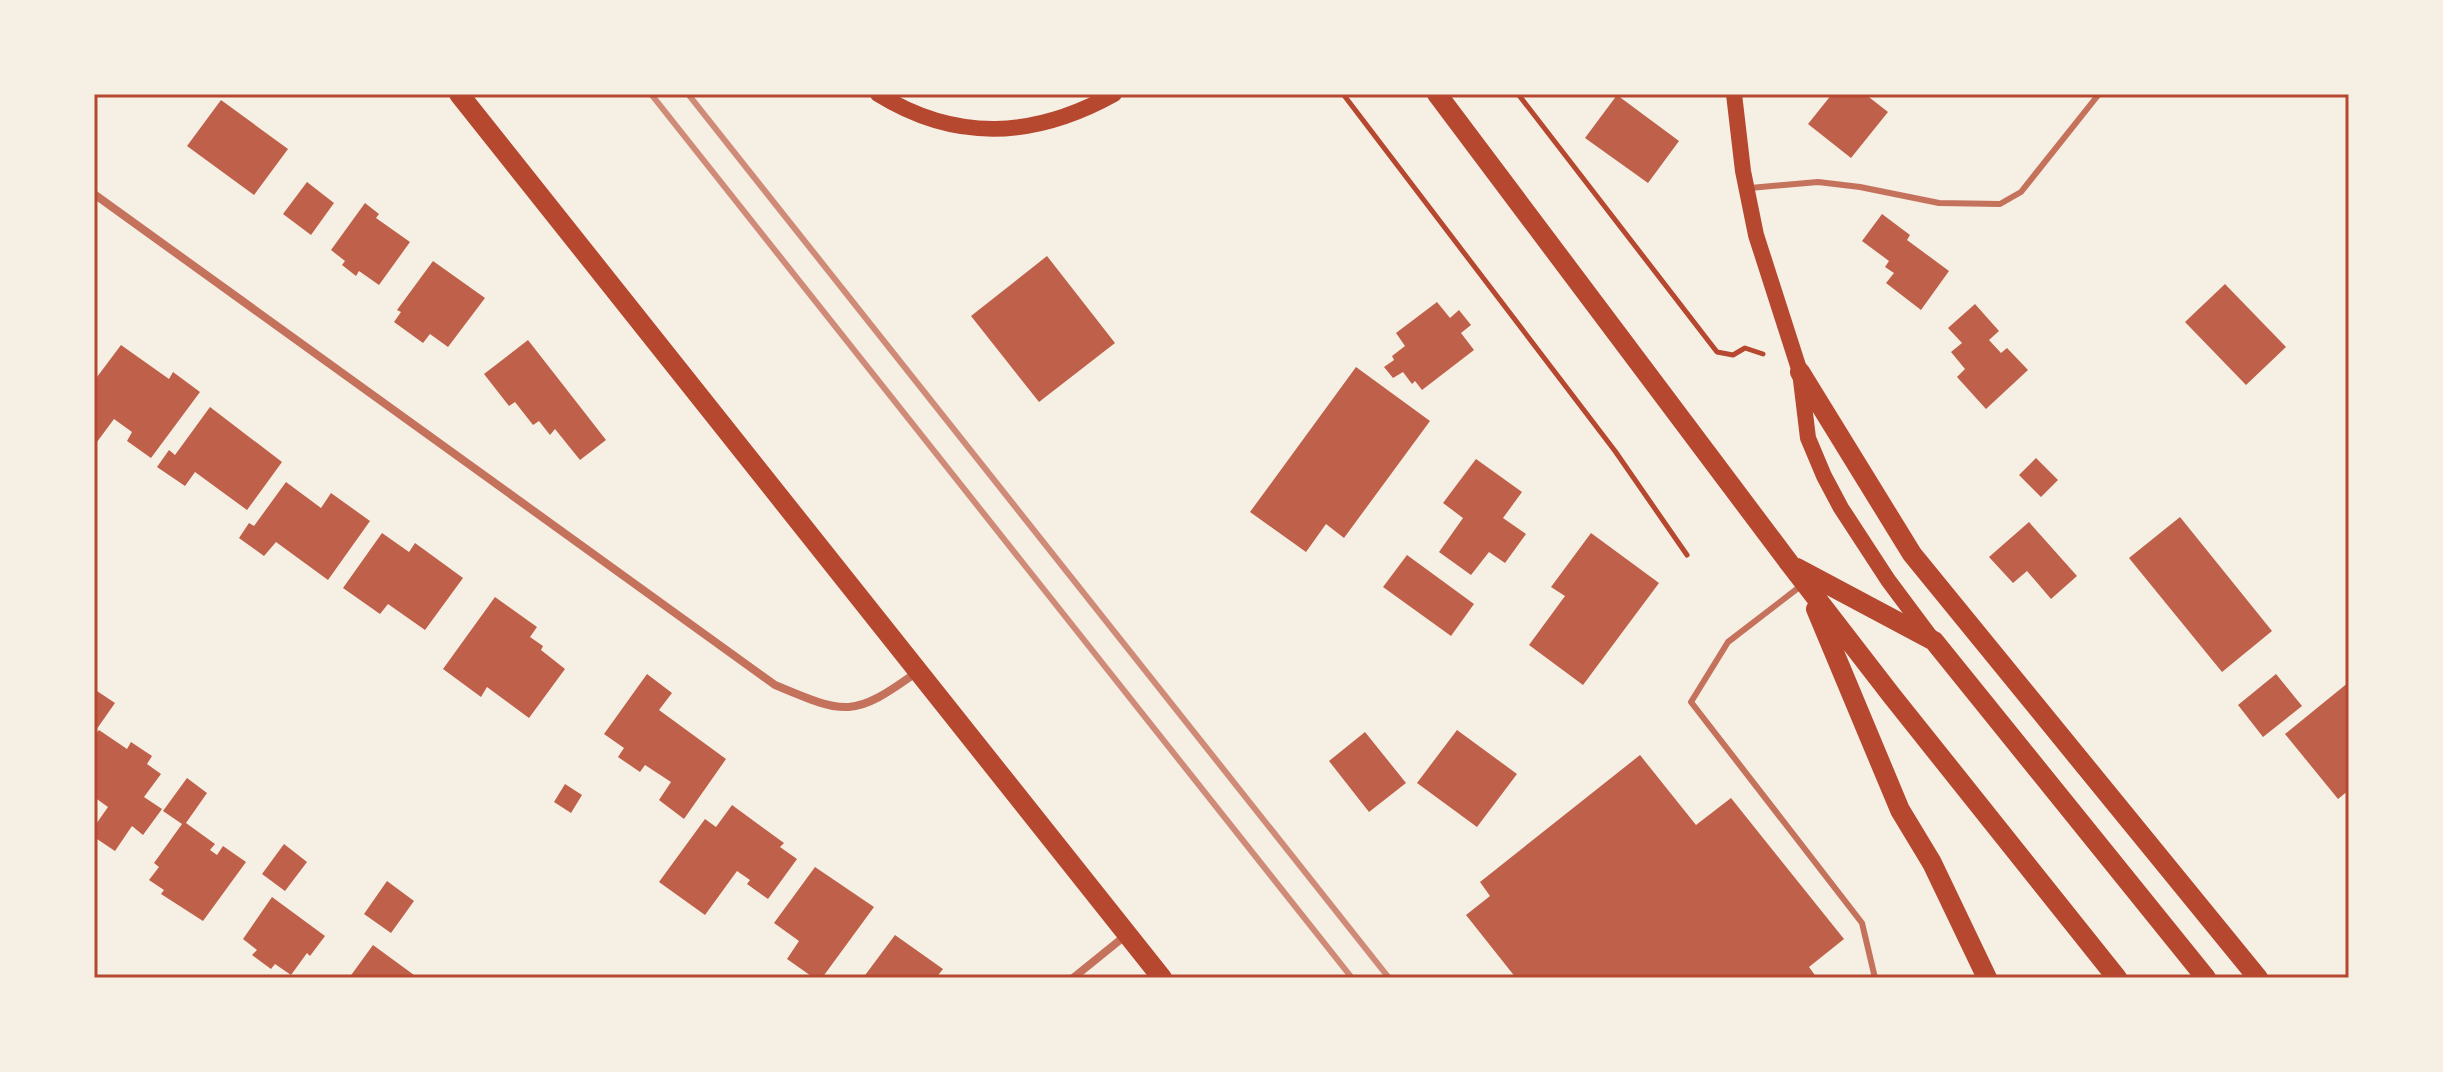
<svg xmlns="http://www.w3.org/2000/svg" width="2443" height="1072" font-family="'Fira Sans Condensed',sans-serif">
<style>
.building{fill:#bf614a}
.lines{fill:none;stroke-linecap:round;stroke-linejoin:round}
.path{stroke:#b5482f;stroke-width:5}
.service{stroke:#c5725c;stroke-width:6}
.minor{stroke:#c5725c;stroke-width:8}
.secondary{stroke:#b5482f;stroke-width:16}
.primary{stroke:#b5482f;stroke-width:20}
.rail{stroke:#cf8b77;stroke-width:6}
.neatline{fill:none;stroke:#b5482f;stroke-width:3}
</style>
<rect width="100%" height="100%" fill="#f6efe4"/>
<path class="building" d="M 1832,94 L 1865,94 L 1888,112 L 1851,158 L 1808,124 Z
M 1617,95 L 1679,141 L 1648,183 L 1585,138 Z
M 221,100 L 288,149 L 254,195 L 187,146 Z
M 307,182 L 334,203 L 311,235 L 283,214 Z
M 365,203 L 379,214 L 376,218 L 410,242 L 379,285 L 359,271 L 356,276 L 342,265 L 345,261 L 331,250 Z
M 1882,214 L 1910,235 L 1907,240 L 1949,271 L 1921,310 L 1886,283 L 1894,273 L 1885,267 L 1889,261 L 1862,241 Z
M 1047,256 L 1115,343 L 1039,402 L 971,316 Z
M 433,261 L 485,298 L 448,347 L 430,334 L 423,343 L 394,322 L 401,312 L 397,310 Z
M 2225,284 L 2286,347 L 2246,385 L 2185,322 Z
M 1437,302 L 1450,318 L 1459,310 L 1471,325 L 1461,333 L 1474,350 L 1422,390 L 1415,381 L 1412,384 L 1403,372 L 1393,378 L 1384,367 L 1394,360 L 1392,356 L 1405,346 L 1396,333 Z
M 1975,304 L 1999,331 L 1989,340 L 2001,353 L 2007,348 L 2028,370 L 1986,409 L 1957,377 L 1965,369 L 1951,352 L 1962,343 L 1948,328 Z
M 528,340 L 606,440 L 580,460 L 555,429 L 550,435 L 539,421 L 533,425 L 515,402 L 509,406 L 484,374 Z
M 121,345 L 169,379 L 173,372 L 200,392 L 151,458 L 127,441 L 132,432 L 114,419 L 94,446 L 94,381 Z
M 1356,367 L 1430,421 L 1344,538 L 1326,524 L 1306,552 L 1250,512 Z
M 210,407 L 282,462 L 247,510 L 195,472 L 185,486 L 157,467 L 169,450 L 175,455 Z
M 2036,458 L 2058,480 L 2041,497 L 2019,475 Z
M 1476,459 L 1522,492 L 1503,518 L 1526,534 L 1505,563 L 1489,552 L 1471,575 L 1439,552 L 1463,518 L 1443,503 Z
M 286,482 L 321,508 L 331,493 L 370,521 L 328,580 L 276,542 L 264,556 L 239,538 L 249,523 L 254,526 Z
M 2180,517 L 2272,631 L 2222,672 L 2129,558 Z
M 2029,522 L 2077,576 L 2051,599 L 2027,571 L 2013,583 L 1989,557 Z
M 382,533 L 409,552 L 415,543 L 463,578 L 425,630 L 388,604 L 380,614 L 343,588 Z
M 1591,533 L 1659,583 L 1583,685 L 1529,645 L 1565,596 L 1551,587 Z
M 1407,555 L 1474,604 L 1451,636 L 1383,587 Z
M 495,597 L 537,627 L 530,637 L 543,646 L 541,650 L 565,669 L 529,718 L 487,687 L 481,697 L 443,669 Z
M 647,674 L 672,693 L 659,710 L 726,759 L 684,819 L 659,800 L 671,782 L 645,765 L 640,772 L 618,757 L 624,748 L 604,734 Z
M 2276,674 L 2302,706 L 2263,737 L 2238,705 Z
M 2349,682 L 2349,790 L 2338,799 L 2285,734 Z
M 94,689 L 115,703 L 94,733 Z
M 99,730 L 127,749 L 131,742 L 152,756 L 147,764 L 161,774 L 144,797 L 162,809 L 143,835 L 132,826 L 115,851 L 94,837 L 94,827 L 108,807 L 94,797 L 94,736 Z
M 1457,730 L 1517,774 L 1477,827 L 1417,783 Z
M 1365,732 L 1406,783 L 1369,812 L 1329,761 Z
M 1640,755 L 1696,825 L 1731,798 L 1844,939 L 1809,967 L 1817,978 L 1516,978 L 1466,915 L 1490,896 L 1480,882 Z
M 187,778 L 207,793 L 186,823 L 215,844 L 210,850 L 217,855 L 223,846 L 246,862 L 203,921 L 161,894 L 164,890 L 149,880 L 159,867 L 154,863 L 182,824 L 163,811 Z
M 565,784 L 582,795 L 571,813 L 554,802 Z
M 732,805 L 784,843 L 780,847 L 797,859 L 768,899 L 747,884 L 750,880 L 737,871 L 705,915 L 659,882 L 705,819 L 716,827 Z
M 284,844 L 307,862 L 285,891 L 262,874 Z
M 815,867 L 874,907 L 822,978 L 814,978 L 787,959 L 799,941 L 774,923 Z
M 387,881 L 414,901 L 391,933 L 364,914 Z
M 272,897 L 325,936 L 310,956 L 307,953 L 291,975 L 275,964 L 271,969 L 252,955 L 257,950 L 243,939 Z
M 895,935 L 943,969 L 936,978 L 863,978 Z
M 373,945 L 414,975 L 412,978 L 349,978 Z"/>
<g class="lines">
<path class="path" d="M 1343,94 L 1615,451 L 1687,555
M 1518,94 L 1717,352 L 1733,355 L 1745,348 L 1763,354"/>
<path class="service" d="M 1750,188 L 1818,182 L 1860,187 L 1939,203 L 2000,204 L 2021,192 L 2099,94
M 1802,585 L 1728,642 L 1691,702 L 1862,923 L 1875,978"/>
<path class="minor" d="M 94,194 L 775,685 C 846,715 853,718 917,672
M 1073,978 L 1125,936"/>
<path class="secondary" d="M 878,94 C 957,143 1035,138 1114,94
M 1734,94 L 1743,171 L 1756,235 L 1800,372 L 1808,438 L 1824,476 L 1841,508 L 1888,580 L 1932,639"/>
<path class="primary" d="M 459,94 L 1162,978
M 1437,94 L 1790,564 L 1892,696 L 2117,978
M 1800,372 L 1912,554 L 2258,978
M 1797,568 L 1934,641 L 2206,978
M 1816,609 L 1900,810 L 1932,863 L 1987,978"/>
<path class="rail" d="M 651,94 L 1352,978
M 688,94 L 1389,978"/>
</g>
<rect width="2443" height="1072" fill="none" stroke="#f6efe4" stroke-width="192"/>
<rect x="96" y="96" width="2251" height="880" class="neatline"/>
</svg>
